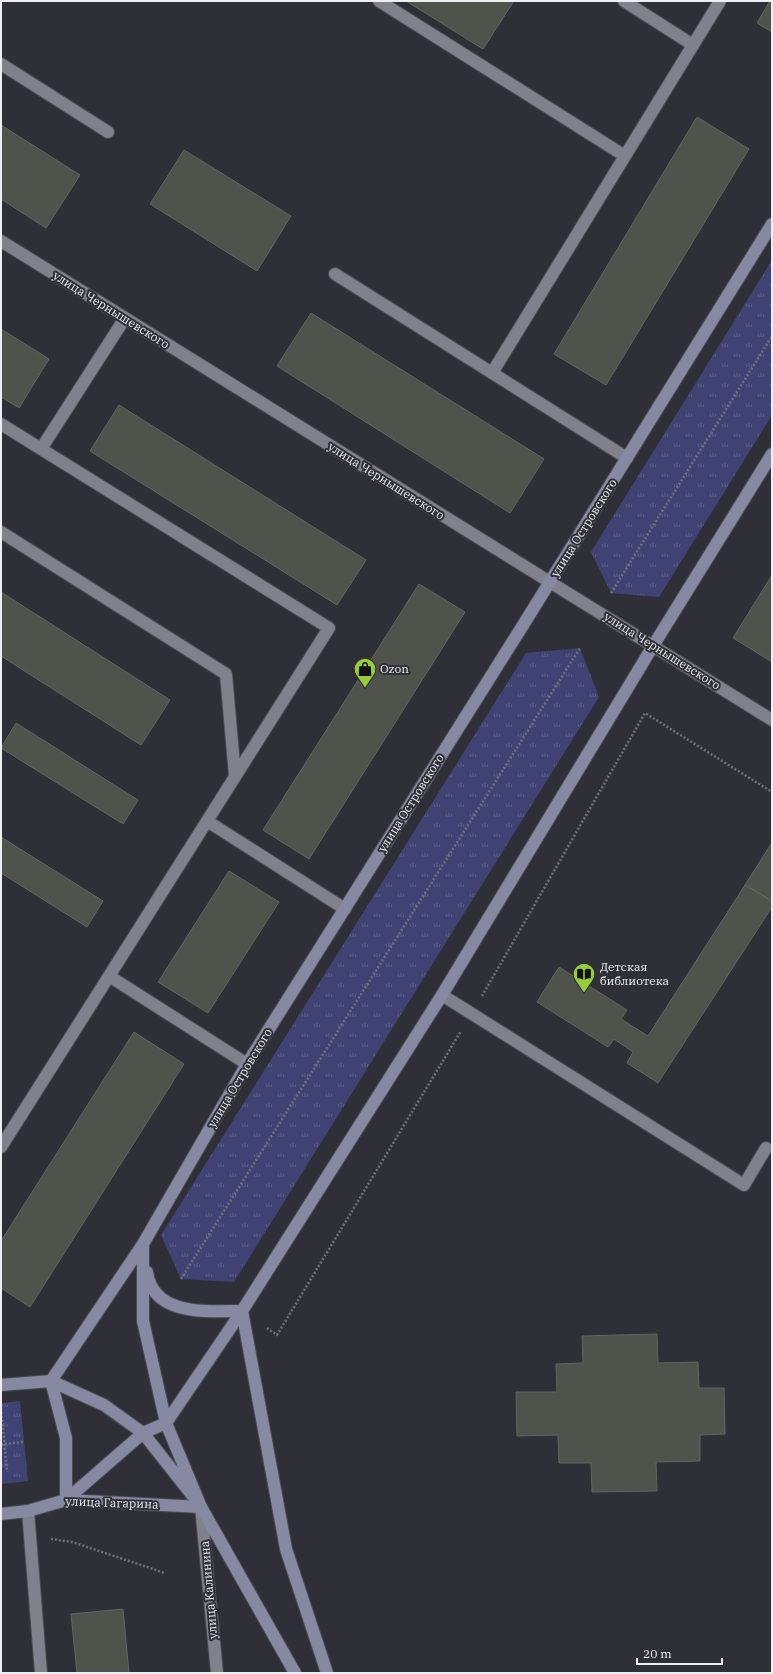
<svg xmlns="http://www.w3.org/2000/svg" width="773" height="1674" font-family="'IBM Plex Serif',serif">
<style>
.grass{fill:url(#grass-tufts)}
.building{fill:#4f534b;stroke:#63665e}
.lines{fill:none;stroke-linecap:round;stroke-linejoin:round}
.lane-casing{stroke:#4b4b51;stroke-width:14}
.street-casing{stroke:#4b4b51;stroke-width:14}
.secondary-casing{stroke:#4b4b51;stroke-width:14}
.path{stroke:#717278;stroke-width:2.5;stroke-dasharray:2 2;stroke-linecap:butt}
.lane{stroke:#80818a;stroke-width:12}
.street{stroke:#80818a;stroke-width:12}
.secondary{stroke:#8789a2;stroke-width:12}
.labels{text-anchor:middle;stroke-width:4;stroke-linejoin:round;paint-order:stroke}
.street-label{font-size:12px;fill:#eeeef3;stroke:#2f3037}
.poi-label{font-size:12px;fill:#eeeef3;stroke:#2f3037;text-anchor:start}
</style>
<defs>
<pattern id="grass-tufts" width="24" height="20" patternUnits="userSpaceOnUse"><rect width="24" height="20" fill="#404274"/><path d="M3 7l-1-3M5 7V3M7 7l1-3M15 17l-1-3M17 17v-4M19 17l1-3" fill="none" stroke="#5c5e88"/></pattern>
</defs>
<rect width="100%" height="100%" fill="#2f3037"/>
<path class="grass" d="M 772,260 L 772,415 L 659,597 L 611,593 L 591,552 Z
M 580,648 L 599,697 L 234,1282 L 181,1279 L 161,1235 L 526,653 Z
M 20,1401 L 28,1481 L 1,1484 L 1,1403 Z"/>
<path class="building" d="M 406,1 L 514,1 L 483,49 Z
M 770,1 L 772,1 L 772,32 L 757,23 Z
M 697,117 L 749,149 L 606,385 L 554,354 Z
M 1,125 L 80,175 L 46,228 L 1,199 Z
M 184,150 L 291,216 L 257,271 L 150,204 Z
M 311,313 L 544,459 L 510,513 L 277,366 Z
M 1,329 L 49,359 L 19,408 L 1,397 Z
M 119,405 L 366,560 L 337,605 L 90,451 Z
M 772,575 L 772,662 L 733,638 Z
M 419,584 L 465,612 L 309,859 L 263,830 Z
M 1,592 L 170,700 L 141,745 L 1,656 Z
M 16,723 L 138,800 L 123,824 L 1,748 Z
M 1,837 L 103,901 L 87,927 L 1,873 Z
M 771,844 L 772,844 L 772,901 L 745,885 Z
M 229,871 L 279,902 L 208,1013 L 158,982 Z
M 745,885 L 772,901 L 772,907 L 658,1083 L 627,1063 L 633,1052 L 614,1039 L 608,1047 L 537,1002 L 559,967 L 627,1010 L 621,1019 L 648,1036 Z
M 134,1032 L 184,1064 L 30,1307 L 1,1288 L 1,1241 Z
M 657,1334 L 658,1363 L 698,1362 L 699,1388 L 724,1388 L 725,1434 L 700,1435 L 700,1461 L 656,1462 L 657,1491 L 592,1492 L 591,1463 L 559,1463 L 558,1435 L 517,1436 L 516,1392 L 557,1392 L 556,1364 L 583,1363 L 582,1336 Z
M 123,1609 L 129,1673 L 77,1673 L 71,1614 Z"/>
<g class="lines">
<g class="lane-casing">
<path id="lane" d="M 379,1 L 625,156
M 624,1 L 693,45
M 1,64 L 108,132
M 335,274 L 627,458
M 492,373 L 720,1
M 1,424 L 329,628 L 1,1147
M 41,449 L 125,318
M 1,532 L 226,674 L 235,776
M 207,821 L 345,909
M 109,976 L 247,1064
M 442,995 L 744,1185 L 766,1148
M 28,1511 L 41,1673"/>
</g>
<g class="street-casing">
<path id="street" d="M 1,241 L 772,720
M 201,1507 L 217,1673"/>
</g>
<g class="secondary-casing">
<path id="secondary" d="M 143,1244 L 143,1321 L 166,1423 L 201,1507 L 295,1673
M 147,1272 C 153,1317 209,1311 242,1311
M 242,1311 L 286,1549 L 327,1673
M 51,1381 L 143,1244 L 247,1064 L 525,622 L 772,224
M 51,1381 L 66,1438 L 66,1500
M 1,1385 L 51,1381 L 104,1405 L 143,1433 L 192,1495
M 66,1500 L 143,1433 L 166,1423 L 242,1311 L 442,995 L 653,646 L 772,454
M 1,1514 L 28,1511 L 66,1500 L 201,1507"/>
</g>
<path class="path" d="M 611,593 L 772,336
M 482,996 L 645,713 L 772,792
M 181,1279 L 580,648
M 267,1328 L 277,1335 L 461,1031
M 1,1408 L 7,1472
M 1,1444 L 24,1442
M 51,1539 L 72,1542 L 165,1573"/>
<use href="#lane" class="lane"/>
<use href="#street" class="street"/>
<use href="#secondary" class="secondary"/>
</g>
<defs>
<g id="shop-pin" transform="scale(1.15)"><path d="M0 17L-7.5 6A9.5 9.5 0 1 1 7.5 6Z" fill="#96cc3a" stroke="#2f3037"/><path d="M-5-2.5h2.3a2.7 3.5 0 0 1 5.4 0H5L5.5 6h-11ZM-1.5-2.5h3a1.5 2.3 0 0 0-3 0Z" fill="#111"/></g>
<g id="library-pin" transform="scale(1.15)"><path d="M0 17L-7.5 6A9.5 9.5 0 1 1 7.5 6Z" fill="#96cc3a" stroke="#2f3037"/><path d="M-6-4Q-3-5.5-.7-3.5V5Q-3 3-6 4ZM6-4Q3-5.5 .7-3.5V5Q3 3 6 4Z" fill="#111"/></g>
</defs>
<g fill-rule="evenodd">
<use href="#shop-pin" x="365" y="669"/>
<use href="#library-pin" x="584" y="974"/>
</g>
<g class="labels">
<g class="street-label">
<text transform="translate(111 310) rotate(32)" y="4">улица Чернышевского</text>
<text transform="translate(386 481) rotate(32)" y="4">улица Чернышевского</text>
<text transform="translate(584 528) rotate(-58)" y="4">улица Островского</text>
<text transform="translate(662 651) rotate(32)" y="4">улица Чернышевского</text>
<text transform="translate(411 803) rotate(-58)" y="4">улица Островского</text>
<text transform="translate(240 1078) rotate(-59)" y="4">улица Островского</text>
<text transform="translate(112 1503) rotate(2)" y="4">улица Гагарина</text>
<text transform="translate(209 1590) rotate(-95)" y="4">улица Калинина</text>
</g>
<g class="poi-label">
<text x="380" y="673">Ozon</text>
<text x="600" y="971">Детская<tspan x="600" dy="14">библиотека</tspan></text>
</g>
</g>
<rect width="773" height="1674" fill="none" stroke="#eeeef3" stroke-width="4"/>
<path d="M637 1658v6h85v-6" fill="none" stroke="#eeeef3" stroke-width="2"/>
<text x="643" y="1658" font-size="12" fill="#eeeef3" stroke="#2f3037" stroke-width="3" paint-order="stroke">20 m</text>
</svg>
